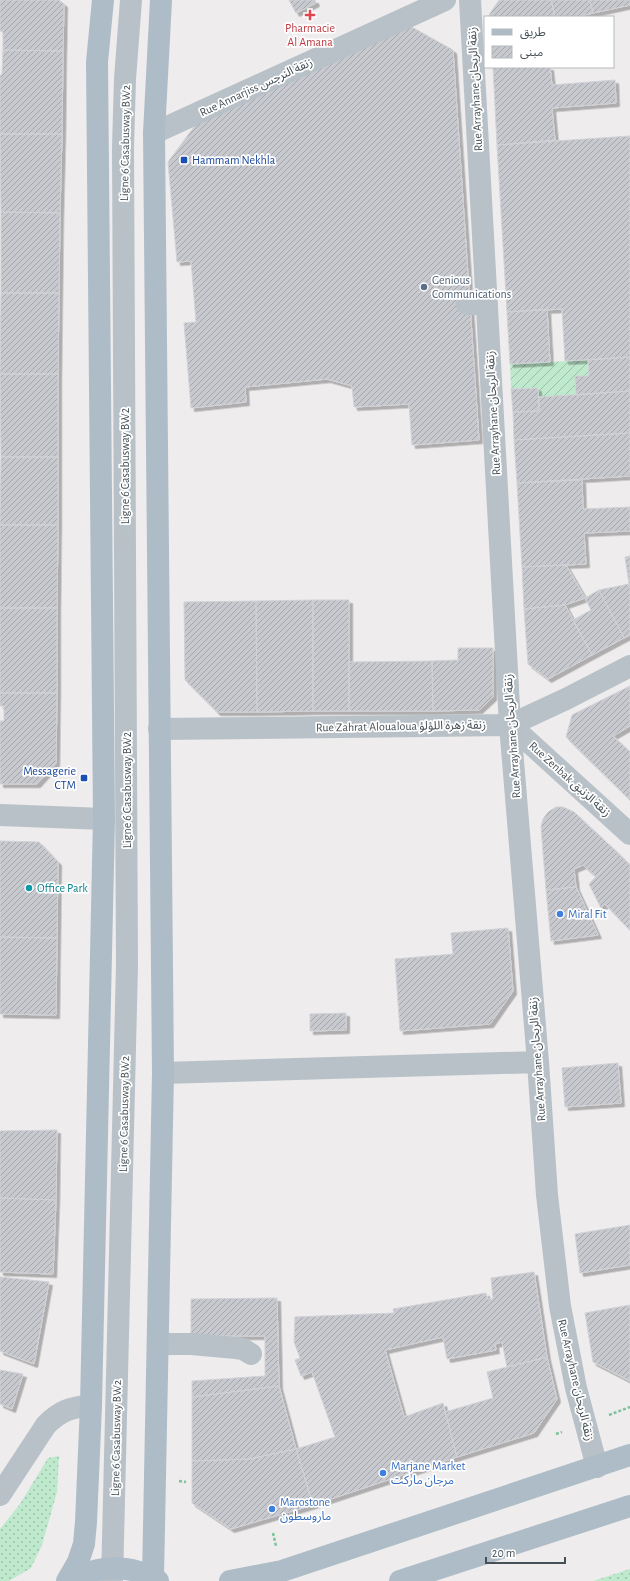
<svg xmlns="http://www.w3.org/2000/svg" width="630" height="1581" font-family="'Alegreya Sans','Noto Sans Arabic',sans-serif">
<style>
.grass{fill:url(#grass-dots)}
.garden{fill:url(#garden-furrows)}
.building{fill:url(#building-hatch);stroke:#d0d2d7;filter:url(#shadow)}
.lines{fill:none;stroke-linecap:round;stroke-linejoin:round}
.path{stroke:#7ac39d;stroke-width:2.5;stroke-dasharray:3 2;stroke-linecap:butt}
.minor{stroke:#b8c1c7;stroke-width:22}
.major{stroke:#aebcc8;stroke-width:22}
.health-dot{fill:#e0444e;stroke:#fff;stroke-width:1.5}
.transit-dot{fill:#1a4fb4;stroke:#fff;stroke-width:1.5}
.service-dot{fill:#5c6f8a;stroke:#fff;stroke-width:1.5}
.culture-dot{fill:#0f9aa8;stroke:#fff;stroke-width:1.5}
.shop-dot{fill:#3f7fe0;stroke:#fff;stroke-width:1.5}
.labels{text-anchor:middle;stroke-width:3.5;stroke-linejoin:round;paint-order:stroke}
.health-label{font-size:12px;fill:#be3a42;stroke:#fff}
.street-label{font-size:12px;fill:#465057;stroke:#fff}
.transit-label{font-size:12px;fill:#164399;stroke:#fff;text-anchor:start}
.service-label{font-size:12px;fill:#4e5e75;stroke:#fff;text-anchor:start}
.culture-label{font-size:12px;fill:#0d838f;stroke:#fff;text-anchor:start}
.shop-label{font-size:12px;fill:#366cbe;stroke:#fff;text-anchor:start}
</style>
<defs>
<pattern id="grass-dots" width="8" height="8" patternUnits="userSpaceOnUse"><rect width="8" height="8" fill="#bee9cd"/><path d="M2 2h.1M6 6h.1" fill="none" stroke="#9cbfa9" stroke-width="1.8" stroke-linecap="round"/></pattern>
<pattern id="garden-furrows" width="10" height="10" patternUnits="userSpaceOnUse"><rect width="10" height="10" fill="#bee9cd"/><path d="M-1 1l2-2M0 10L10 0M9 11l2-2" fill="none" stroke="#9cbfa9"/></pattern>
<pattern id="building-hatch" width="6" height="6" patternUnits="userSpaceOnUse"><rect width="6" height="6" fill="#c7c9ce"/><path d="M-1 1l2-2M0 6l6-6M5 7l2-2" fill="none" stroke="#a3a6aa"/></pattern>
<filter id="shadow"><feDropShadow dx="3.5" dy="3.5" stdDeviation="0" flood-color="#0004"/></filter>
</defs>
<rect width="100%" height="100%" fill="#eeecec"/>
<path class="grass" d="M 59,1456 L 57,1492 L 42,1545 L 31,1568 L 9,1581 L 0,1581 L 0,1529 L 20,1504 L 48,1458 Z
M 630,1569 L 630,1581 L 593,1581 Z"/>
<path class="garden" d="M 588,360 L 589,376 L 575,376 L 576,395 L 539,397 L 538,388 L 511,389 L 510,364 Z"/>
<path class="building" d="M 0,0 L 59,0 L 64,4 L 63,51 L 3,50 L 3,32 L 0,31 Z
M 289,0 L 315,0 L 316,3 L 296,13 Z
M 499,0 L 551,0 L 555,17 L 490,17 L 489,15 Z
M 551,0 L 590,0 L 593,13 L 576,17 L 555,17 Z
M 590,0 L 630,0 L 630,5 L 593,13 Z
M 410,26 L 453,50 L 479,440 L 412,445 L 409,404 L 354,407 L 352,386 L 327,379 L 245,387 L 246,402 L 191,408 L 184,323 L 196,322 L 191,261 L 177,262 L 168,162 L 197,123 Z
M 3,50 L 63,51 L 62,134 L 0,134 L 0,75 L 2,75 Z
M 493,67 L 550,67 L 552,85 L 615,80 L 616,103 L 552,108 L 555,140 L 497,145 Z
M 0,134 L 62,134 L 60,213 L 1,212 Z
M 630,136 L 630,357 L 565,361 L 562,309 L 507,312 L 497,145 Z
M 1,212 L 60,213 L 59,293 L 1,293 Z
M 1,293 L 59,293 L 58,374 L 0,374 Z
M 547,309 L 550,362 L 510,364 L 507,312 Z
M 630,357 L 630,391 L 576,395 L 575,376 L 589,376 L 588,360 Z
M 0,374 L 58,374 L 58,457 L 1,457 Z
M 538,388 L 539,411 L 513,412 L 511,389 Z
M 630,391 L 630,433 L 514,440 L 513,412 L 539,411 L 539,397 Z
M 630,433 L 630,476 L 517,483 L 514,440 Z
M 1,457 L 58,457 L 58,525 L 0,525 Z
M 582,480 L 583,509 L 630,507 L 630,531 L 584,533 L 586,564 L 522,567 L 517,483 Z
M 0,525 L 58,525 L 57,608 L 0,608 Z
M 630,556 L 630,635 L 624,638 L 599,590 L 629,584 L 625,557 Z
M 566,565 L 585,598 L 565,605 L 524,609 L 522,567 Z
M 599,590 L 624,638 L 592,655 L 573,620 L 591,610 L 585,598 Z
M 313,600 L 313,711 L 257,712 L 256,601 Z
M 313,600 L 349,600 L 349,711 L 313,711 Z
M 256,601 L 257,712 L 217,712 L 185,680 L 184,602 Z
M 565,605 L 592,655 L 548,679 L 528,664 L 524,609 Z
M 0,608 L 57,608 L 57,693 L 0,693 Z
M 458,648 L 493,648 L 493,697 L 479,710 L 433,711 L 432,661 L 458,660 Z
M 432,661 L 433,711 L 349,711 L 349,662 Z
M 630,686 L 630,726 L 613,736 L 630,752 L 630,797 L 629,799 L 566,737 L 572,715 Z
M 0,693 L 57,693 L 56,763 L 37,784 L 0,784 L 0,721 L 4,721 L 4,706 L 0,706 Z
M 556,807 L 563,807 L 574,812 L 618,853 L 596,877 L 583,865 L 574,869 L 576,887 L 546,890 L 541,827 L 543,819 L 548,812 Z
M 0,841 L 39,842 L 58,862 L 57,938 L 0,937 Z
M 618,853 L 630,865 L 630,919 L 625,925 L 605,904 L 601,908 L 589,884 Z
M 576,887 L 598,935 L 551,941 L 546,890 Z
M 630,919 L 630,930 L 625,925 Z
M 508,928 L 513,991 L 490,1024 L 400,1031 L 395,959 L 453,954 L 451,933 Z
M 0,937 L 57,938 L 56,1015 L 0,1014 Z
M 346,1013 L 346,1030 L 310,1031 L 310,1014 Z
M 618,1063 L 621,1103 L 565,1107 L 562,1068 Z
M 57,1130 L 56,1200 L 0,1198 L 0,1131 Z
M 0,1198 L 56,1200 L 53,1274 L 0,1272 Z
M 630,1225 L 630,1265 L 580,1273 L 575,1234 Z
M 534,1272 L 547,1357 L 507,1367 L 502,1342 L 495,1344 L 496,1350 L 447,1359 L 443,1337 L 385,1350 L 404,1417 L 443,1403 L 457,1457 L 313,1505 L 296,1449 L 335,1437 L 312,1372 L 301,1376 L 295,1360 L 300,1358 L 294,1342 L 295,1317 L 394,1313 L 393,1309 L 486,1293 L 487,1299 L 493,1299 L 491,1278 Z
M 0,1277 L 49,1282 L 34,1364 L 0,1351 Z
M 277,1298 L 279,1386 L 192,1397 L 192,1381 L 265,1376 L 265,1336 L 191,1336 L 191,1299 Z
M 630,1305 L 630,1381 L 593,1362 L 585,1313 Z
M 547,1357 L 557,1399 L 534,1433 L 457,1457 L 445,1412 L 493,1398 L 487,1372 Z
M 0,1370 L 23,1374 L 12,1409 L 0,1404 Z
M 279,1386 L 296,1449 L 249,1459 L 192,1461 L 192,1397 Z
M 296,1449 L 313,1505 L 231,1529 L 192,1503 L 192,1461 L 249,1459 Z"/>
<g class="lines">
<path class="path" d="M 609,1415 L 630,1407
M 556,1434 L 562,1432
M 179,1481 L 186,1482
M 273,1533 L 276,1546"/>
<path class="minor" d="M 470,0 L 510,725 L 538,1062 L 547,1195 L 560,1306 L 576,1388 L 597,1467
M 154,133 L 445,0
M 467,304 L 487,304
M 510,725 L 630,834
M 159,729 L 510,725 L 566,699 L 630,666
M 0,815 L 104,819
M 163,1073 L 538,1062
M 158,1344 L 191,1344 L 236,1348 L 243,1349 L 251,1354
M 0,1495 L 46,1425 C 61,1410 70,1408 91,1405
M 112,1581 L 127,965 L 123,147 L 125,79 L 131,0"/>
<path class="major" d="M 153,1577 L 163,1073 L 154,133 L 161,0
M 67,1581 L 78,1562 L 84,1544 L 86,1522 L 91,1405 L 104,819 L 97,62 L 103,0
M 72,1581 C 98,1564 132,1564 158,1581
M 230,1581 L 282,1571 L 630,1455
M 400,1581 L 630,1506"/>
</g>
<path class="health-dot" d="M308 9h4v4h4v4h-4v4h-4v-4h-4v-4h4z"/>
<g class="transit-dot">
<rect x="180" y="156" width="8" height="8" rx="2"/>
<rect x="80" y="774" width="8" height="8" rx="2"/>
</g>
<circle class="service-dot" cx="424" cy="287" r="4"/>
<circle class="culture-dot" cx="29" cy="888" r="4"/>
<g class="shop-dot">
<circle cx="560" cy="914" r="4"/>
<circle cx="383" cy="1473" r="4"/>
<circle cx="272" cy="1509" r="4"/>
</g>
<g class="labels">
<g class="health-label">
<text x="310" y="32">Pharmacie<tspan x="310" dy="14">Al Amana</tspan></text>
</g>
<g class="street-label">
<text transform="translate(256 87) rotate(-25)" y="4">Rue Annarjiss زنقة النرجس</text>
<text transform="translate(475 89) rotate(-93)" y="4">Rue Arrayhane زنقة الريحان</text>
<text transform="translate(125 143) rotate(-89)" y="4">Ligne 6 Casabusway BW2</text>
<text transform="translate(493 413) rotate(-93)" y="4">Rue Arrayhane زنقة الريحان</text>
<text transform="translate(125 466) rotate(-90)" y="4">Ligne 6 Casabusway BW2</text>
<text transform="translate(401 726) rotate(-1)" y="4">Rue Zahrat Aloualoua زنقة زهرة اللؤلؤ</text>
<text transform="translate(512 736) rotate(-94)" y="4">Rue Arrayhane زنقة الريحان</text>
<text transform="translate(570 779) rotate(42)" y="4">Rue Zenbak زنقة الزنبق</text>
<text transform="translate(127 790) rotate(-90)" y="4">Ligne 6 Casabusway BW2</text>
<text transform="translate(537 1059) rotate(-94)" y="4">Rue Arrayhane زنقة الريحان</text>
<text transform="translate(124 1114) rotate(-89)" y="4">Ligne 6 Casabusway BW2</text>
<text transform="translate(576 1380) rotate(77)" y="4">Rue Arrayhane زنقة الريحان</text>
<text transform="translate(116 1438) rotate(-89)" y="4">Ligne 6 Casabusway BW2</text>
</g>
<g class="transit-label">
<text x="192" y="164">Hammam Nekhla</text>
<text x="76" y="775" text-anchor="end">Messagerie<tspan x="76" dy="14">CTM</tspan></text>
</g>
<g class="service-label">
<text x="432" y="284">Genious<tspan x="432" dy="14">Communications</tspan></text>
</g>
<g class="culture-label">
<text x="37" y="892">Office Park</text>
</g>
<g class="shop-label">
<text x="568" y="918">Miral Fit</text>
<text x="391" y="1470">Marjane Market<tspan x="391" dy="14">مرجان ماركت</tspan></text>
<text x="280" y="1506">Marostone<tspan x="280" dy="14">ماروسطون</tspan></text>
</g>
</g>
<rect x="484" y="16" width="130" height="52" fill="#ffffff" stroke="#b5b9bc"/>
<rect x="492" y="29" width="20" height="6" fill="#aebcc8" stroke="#b5b9bc"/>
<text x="520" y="36" font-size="12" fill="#465057">طريق</text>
<rect x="492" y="46" width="20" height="12" fill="url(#building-hatch)" stroke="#b5b9bc"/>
<text x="520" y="56" font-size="12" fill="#465057">مبنى</text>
<path d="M486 1557v6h79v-6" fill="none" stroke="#465057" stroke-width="2"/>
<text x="492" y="1557" font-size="12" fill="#465057" stroke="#ffffff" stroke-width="3" paint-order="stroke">20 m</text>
</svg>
